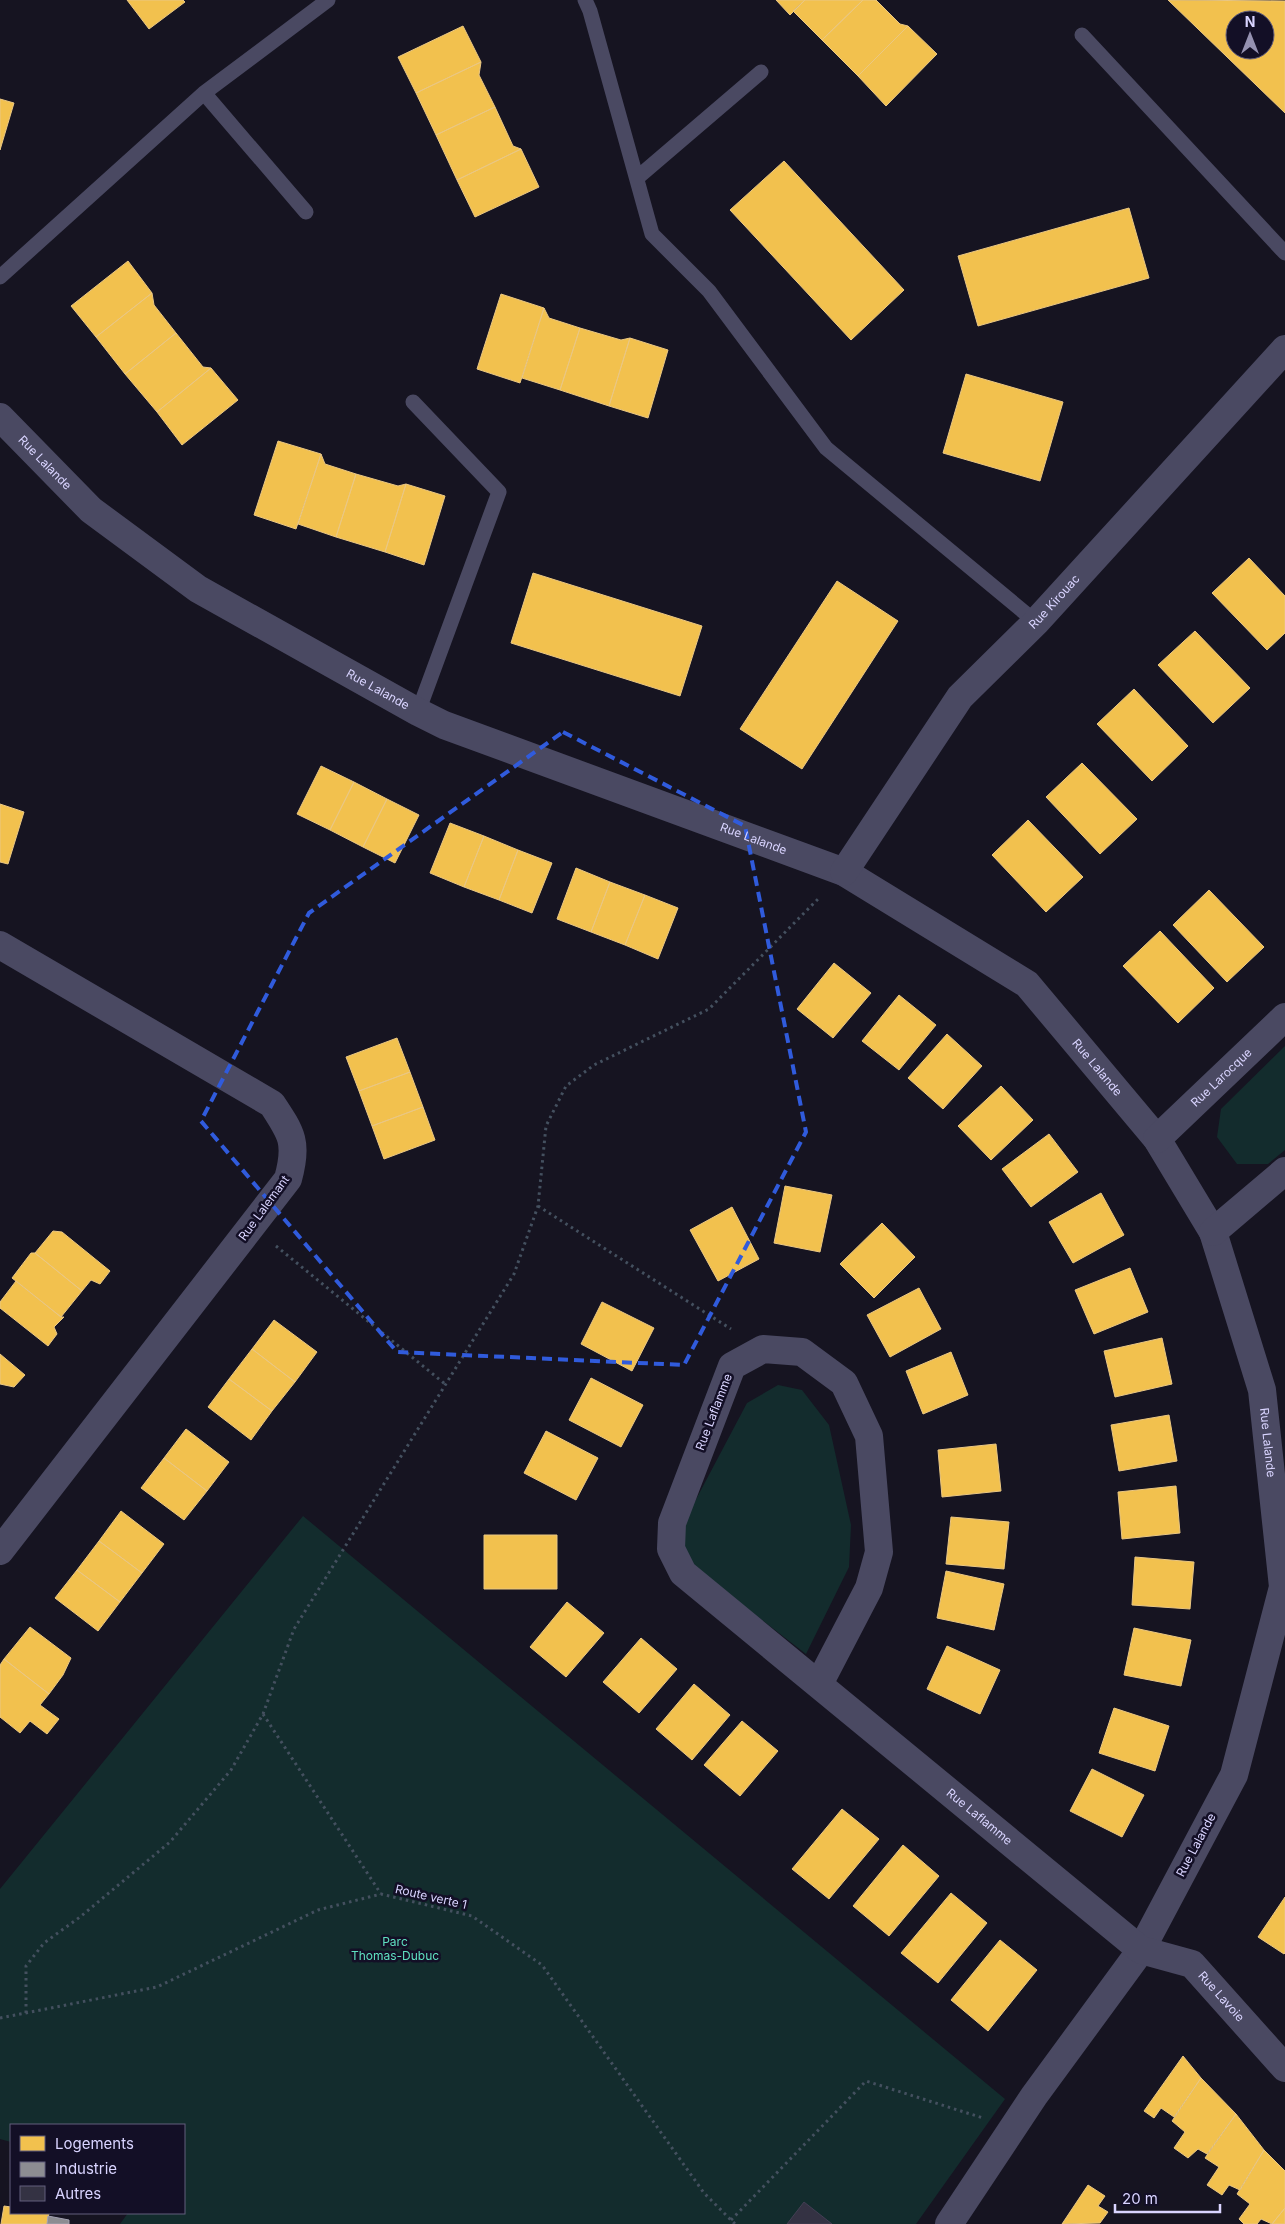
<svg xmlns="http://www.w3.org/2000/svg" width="1285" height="2224" font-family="Inter,sans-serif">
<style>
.green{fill:#132c2d}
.homes{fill:#f2c14e;stroke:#eac783;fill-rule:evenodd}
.industry{fill:#8d8d92;stroke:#a4a2b3}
.building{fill:#343243;stroke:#433f54}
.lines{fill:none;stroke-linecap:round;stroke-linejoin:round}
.path{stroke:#44505f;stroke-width:3;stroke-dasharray:2.5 4;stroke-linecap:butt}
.lane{stroke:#4a4962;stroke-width:15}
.street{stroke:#4a4962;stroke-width:28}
.marked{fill:none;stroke:#305bdc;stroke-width:4;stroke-dasharray:10 6;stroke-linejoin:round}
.labels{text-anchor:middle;stroke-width:5;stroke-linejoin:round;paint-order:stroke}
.street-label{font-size:12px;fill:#d9d4ff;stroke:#130f26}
.park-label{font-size:12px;fill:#5fe0c0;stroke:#130f26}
</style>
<rect width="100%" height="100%" fill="#161421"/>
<path class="green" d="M 1285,1046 L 1285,1150 L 1268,1164 L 1237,1164 L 1217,1137 L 1221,1109 Z
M 778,1385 L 802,1390 L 829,1425 L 851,1525 L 849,1567 L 806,1654 L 692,1566 L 682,1548 L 683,1524 L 747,1403 Z
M 303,1516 L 1005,2099 L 916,2224 L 120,2224 L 128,2213 L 184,2213 L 184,2125 L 11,2125 L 11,2142 L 0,2139 L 0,1889 Z"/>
<path class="homes" d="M 127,0 L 183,0 L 185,2 L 149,29 Z
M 776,0 L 805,0 L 790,15 Z
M 805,0 L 863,0 L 822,40 L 793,11 Z
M 863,0 L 876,0 L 900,24 L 908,26 L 858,76 L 822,40 Z
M 1168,0 L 1285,1 L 1285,113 ZM 1235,20 L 1265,20 L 1265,50 L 1235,50 Z
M 463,26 L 481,62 L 416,93 L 398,57 Z
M 908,26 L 937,54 L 886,106 L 858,76 Z
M 481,62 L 479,75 L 495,107 L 436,135 L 416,93 Z
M 0,99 L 14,103 L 0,150 Z
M 495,107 L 513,146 L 521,149 L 457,180 L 436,135 Z
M 521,149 L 539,187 L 475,217 L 457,180 Z
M 784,161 L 904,290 L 851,340 L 730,210 Z
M 1129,208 L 1149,278 L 978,326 L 958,256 Z
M 128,261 L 152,293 L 96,337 L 71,306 Z
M 152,293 L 154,305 L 176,333 L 125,374 L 96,337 Z
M 501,294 L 544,308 L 520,383 L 477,369 Z
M 544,308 L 549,318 L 580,328 L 560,390 L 522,378 Z
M 580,328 L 621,340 L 630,338 L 609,406 L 560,390 Z
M 176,333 L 203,367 L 211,368 L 157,412 L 125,374 Z
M 630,338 L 668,350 L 648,418 L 609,406 Z
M 211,368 L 238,400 L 182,445 L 157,412 Z
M 966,374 L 1063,402 L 1040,481 L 943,453 Z
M 278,441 L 321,454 L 296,529 L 254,515 Z
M 321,454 L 325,464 L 356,474 L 336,537 L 298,524 Z
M 356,474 L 398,486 L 406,484 L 385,552 L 336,537 Z
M 406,484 L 445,496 L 424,565 L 385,552 Z
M 1249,558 L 1285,596 L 1285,633 L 1267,650 L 1212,593 Z
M 533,573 L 702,626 L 680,696 L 511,643 Z
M 837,581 L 898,621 L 802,769 L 740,729 Z
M 1195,631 L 1250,688 L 1213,723 L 1158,665 Z
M 1134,689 L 1188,746 L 1152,781 L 1097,724 Z
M 1082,763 L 1137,819 L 1100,854 L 1046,797 Z
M 321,766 L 354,782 L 330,830 L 297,814 Z
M 354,782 L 387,799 L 363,847 L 330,830 Z
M 387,799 L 419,815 L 395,863 L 363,847 Z
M 0,804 L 24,812 L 8,864 L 0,862 Z
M 1028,820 L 1083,877 L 1046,912 L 992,855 Z
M 450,823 L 484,836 L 464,887 L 430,873 Z
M 484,836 L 518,850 L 499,900 L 464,887 Z
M 518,850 L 552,863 L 532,913 L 499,900 Z
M 576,868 L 610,882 L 591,932 L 557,919 Z
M 610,882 L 645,895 L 625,945 L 591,932 Z
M 1209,890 L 1264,947 L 1227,982 L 1173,925 Z
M 645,895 L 678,908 L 658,959 L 625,945 Z
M 1160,931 L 1214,988 L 1178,1023 L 1123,966 Z
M 834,963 L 871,993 L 833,1038 L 797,1009 Z
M 899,995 L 936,1025 L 899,1070 L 862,1041 Z
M 947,1034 L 982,1066 L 943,1109 L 908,1078 Z
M 397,1038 L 410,1072 L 359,1091 L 346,1057 Z
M 410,1072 L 423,1107 L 372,1126 L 359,1091 Z
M 1001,1086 L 1033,1120 L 991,1160 L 958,1126 Z
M 423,1107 L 435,1140 L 384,1159 L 372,1126 Z
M 1049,1134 L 1078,1172 L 1031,1207 L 1002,1169 Z
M 785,1186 L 832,1195 L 820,1252 L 774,1243 Z
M 1101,1193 L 1124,1235 L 1073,1263 L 1049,1222 Z
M 732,1207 L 759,1259 L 718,1281 L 690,1230 Z
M 882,1223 L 915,1257 L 874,1298 L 840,1264 Z
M 53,1231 L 62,1232 L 110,1271 L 100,1284 L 91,1280 L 82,1291 L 35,1253 Z
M 31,1253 L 35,1253 L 82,1291 L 61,1317 L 12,1278 Z
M 1130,1268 L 1148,1312 L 1094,1334 L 1075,1290 Z
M 16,1281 L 61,1317 L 64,1317 L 54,1327 L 57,1334 L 48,1346 L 0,1308 L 0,1302 Z
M 919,1288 L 941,1329 L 890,1357 L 867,1315 Z
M 602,1302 L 654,1328 L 632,1371 L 581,1344 Z
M 274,1320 L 317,1352 L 295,1382 L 252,1349 Z
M 1162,1338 L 1172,1384 L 1115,1397 L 1104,1351 Z
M 252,1349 L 295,1382 L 272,1411 L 229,1379 Z
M 951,1352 L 968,1395 L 923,1414 L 906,1371 Z
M 0,1354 L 25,1375 L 14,1387 L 0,1384 Z
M 591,1378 L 643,1405 L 621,1447 L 569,1420 Z
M 229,1379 L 272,1411 L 251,1440 L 208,1407 Z
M 1169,1415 L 1177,1461 L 1119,1471 L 1111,1425 Z
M 186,1429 L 229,1462 L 207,1491 L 164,1458 Z
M 546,1431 L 598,1458 L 576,1500 L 524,1473 Z
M 996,1444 L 1001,1491 L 942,1497 L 938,1450 Z
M 164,1458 L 207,1491 L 184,1520 L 141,1488 Z
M 1176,1486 L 1180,1533 L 1122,1539 L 1118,1492 Z
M 121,1511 L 164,1544 L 142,1573 L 99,1541 Z
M 951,1517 L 1009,1522 L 1004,1569 L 946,1564 Z
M 484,1535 L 557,1535 L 557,1589 L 484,1589 Z
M 99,1541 L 142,1573 L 120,1602 L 77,1570 Z
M 1135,1557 L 1194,1562 L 1190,1609 L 1132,1605 Z
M 77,1570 L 120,1602 L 98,1631 L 55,1598 Z
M 946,1571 L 1004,1584 L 994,1630 L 937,1618 Z
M 567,1602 L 604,1633 L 566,1677 L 530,1647 Z
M 30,1627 L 71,1658 L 63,1675 L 49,1694 L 4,1659 Z
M 1134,1628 L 1191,1640 L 1181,1686 L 1124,1675 Z
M 641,1638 L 677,1669 L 639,1713 L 603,1682 Z
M 947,1646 L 1000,1670 L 980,1714 L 927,1689 Z
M 4,1659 L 49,1694 L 40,1705 L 59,1719 L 47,1734 L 30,1721 L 20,1733 L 0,1717 L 0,1665 Z
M 694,1684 L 730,1715 L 692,1760 L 656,1729 Z
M 1114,1708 L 1169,1726 L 1155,1771 L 1099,1753 Z
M 742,1721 L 778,1751 L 740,1796 L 704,1765 Z
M 1092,1769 L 1144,1795 L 1122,1837 L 1070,1811 Z
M 842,1809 L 879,1839 L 829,1899 L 792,1869 Z
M 903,1845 L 939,1876 L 889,1936 L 853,1906 Z
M 951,1893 L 987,1923 L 938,1983 L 901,1953 Z
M 1285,1897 L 1285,1953 L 1284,1954 L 1258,1937 Z
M 1000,1940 L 1037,1970 L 988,2031 L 951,2000 Z
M 1183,2056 L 1201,2078 L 1174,2117 L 1161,2108 L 1154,2118 L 1144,2111 Z
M 1201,2078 L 1236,2114 L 1207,2154 L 1198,2149 L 1188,2158 L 1174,2148 L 1185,2132 L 1172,2121 Z
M 1236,2114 L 1264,2150 L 1240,2190 L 1229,2185 L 1222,2195 L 1207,2185 L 1219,2167 L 1205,2158 Z
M 1264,2150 L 1285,2171 L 1285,2208 L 1272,2224 L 1261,2219 L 1257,2224 L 1244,2224 L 1239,2219 L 1250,2204 L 1237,2194 Z
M 1088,2185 L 1105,2196 L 1098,2206 L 1108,2212 L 1100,2223 L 1062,2224 Z
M 4,2206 L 11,2207 L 11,2213 L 49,2213 L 47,2224 L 1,2224 Z
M 1285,2208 L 1285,2224 L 1272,2224 Z"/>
<path class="industry" d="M 48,2216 L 69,2220 L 69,2224 L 47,2224 Z"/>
<path class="building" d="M 804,2202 L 832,2224 L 787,2224 Z"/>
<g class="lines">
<path class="path" d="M 538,1206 L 731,1329
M 276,1246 L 445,1384
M 263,1714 L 381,1894
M 26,2013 L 26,1966 L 44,1943 L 80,1917 L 170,1842 L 231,1770 L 263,1714 L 294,1629 L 514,1274 L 538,1206 L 546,1126 L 566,1086 L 594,1065 L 709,1009 L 820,897
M 0,2018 L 157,1987 L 318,1910 L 381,1894 L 472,1916 L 542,1965 L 704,2193 L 735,2224
M 731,2220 L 866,2081 L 983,2118"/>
<path class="lane" d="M 585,0 L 590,11 L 652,234 L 709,291 L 826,448 L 1036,622
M 1082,35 L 1285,253
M 204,93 L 306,212
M 637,178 L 761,72
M 0,277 L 204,93 L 328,0
M 413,402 L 499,492 L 418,712"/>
<g class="street">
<path id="s1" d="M 0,417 L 91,510 L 198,589 L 418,712 L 444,725 L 844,872 L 1027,984 L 1157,1139 L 1213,1232 L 1262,1390 L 1283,1587 L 1234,1775 L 1141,1950 L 1034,2096 L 949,2224"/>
<path id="s2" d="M 844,872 L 960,697 L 1036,622 L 1285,349"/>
<path d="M 0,945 L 272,1104 C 292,1134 298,1143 288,1179 L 0,1551"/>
<path id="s3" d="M 1157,1139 L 1285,1017"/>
<path d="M 1213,1232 L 1285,1171"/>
<path id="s4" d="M 819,1684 L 869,1588 L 879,1552 L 869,1436 L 844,1383 L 802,1352 L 763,1349 L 732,1366 L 672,1523 L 671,1549 L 683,1573 L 1141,1950 L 1192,1964 L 1285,2068"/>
</g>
</g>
<path class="marked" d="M 563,732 L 745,826 L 806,1132 L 684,1365 L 397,1352 L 201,1121 L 309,913 Z"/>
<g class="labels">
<g class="street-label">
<text dy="4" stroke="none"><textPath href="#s1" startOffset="64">Rue Lalande</textPath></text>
<text dy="4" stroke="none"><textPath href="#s2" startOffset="344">Rue Kirouac</textPath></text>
<text dy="4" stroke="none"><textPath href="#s1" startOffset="469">Rue Lalande</textPath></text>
<text dy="4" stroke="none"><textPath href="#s1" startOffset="874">Rue Lalande</textPath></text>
<text dy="4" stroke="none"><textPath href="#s1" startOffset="1294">Rue Lalande</textPath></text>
<text dy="4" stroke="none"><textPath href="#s3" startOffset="89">Rue Larocque</textPath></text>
<text transform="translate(264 1208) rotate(-54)" y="4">Rue Lalemant</text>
<text transform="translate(714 1412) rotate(-69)" y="4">Rue Laflamme</text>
<text dy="4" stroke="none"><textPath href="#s1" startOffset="1714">Rue Lalande</textPath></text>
<text dy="4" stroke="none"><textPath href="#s4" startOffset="1052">Rue Laflamme</textPath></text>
<text transform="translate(1196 1845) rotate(-62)" y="4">Rue Lalande</text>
<text transform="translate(431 1897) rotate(13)" y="4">Route verte 1</text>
<text dy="4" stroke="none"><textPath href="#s4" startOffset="1358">Rue Lavoie</textPath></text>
</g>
<g class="park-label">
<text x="395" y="1946">Parc<tspan x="395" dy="14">Thomas-Dubuc</tspan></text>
</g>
</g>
<rect x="10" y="2124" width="175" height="90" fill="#130f26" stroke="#625e7d"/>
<rect x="20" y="2136" width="25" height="15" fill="#f2c14e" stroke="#625e7d"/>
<text x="55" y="2149" font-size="15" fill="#d9d4ff">Logements</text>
<rect x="20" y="2162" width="25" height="15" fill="#8d8d92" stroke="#625e7d"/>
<text x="55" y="2174" font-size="15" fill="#d9d4ff">Industrie</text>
<rect x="20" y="2186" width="25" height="15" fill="#343243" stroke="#625e7d"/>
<text x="55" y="2199" font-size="15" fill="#d9d4ff">Autres</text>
<g transform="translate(1250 35)"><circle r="24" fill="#130f26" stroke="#625e7d"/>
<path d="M0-4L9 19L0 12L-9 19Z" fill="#9591b1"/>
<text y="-8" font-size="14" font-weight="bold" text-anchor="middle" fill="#d9d4ff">N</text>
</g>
<path d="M1115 2204v8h105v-8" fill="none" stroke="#d9d4ff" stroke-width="2.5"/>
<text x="1122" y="2204" font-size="15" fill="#d9d4ff" stroke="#130f26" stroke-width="4" paint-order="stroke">20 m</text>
</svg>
